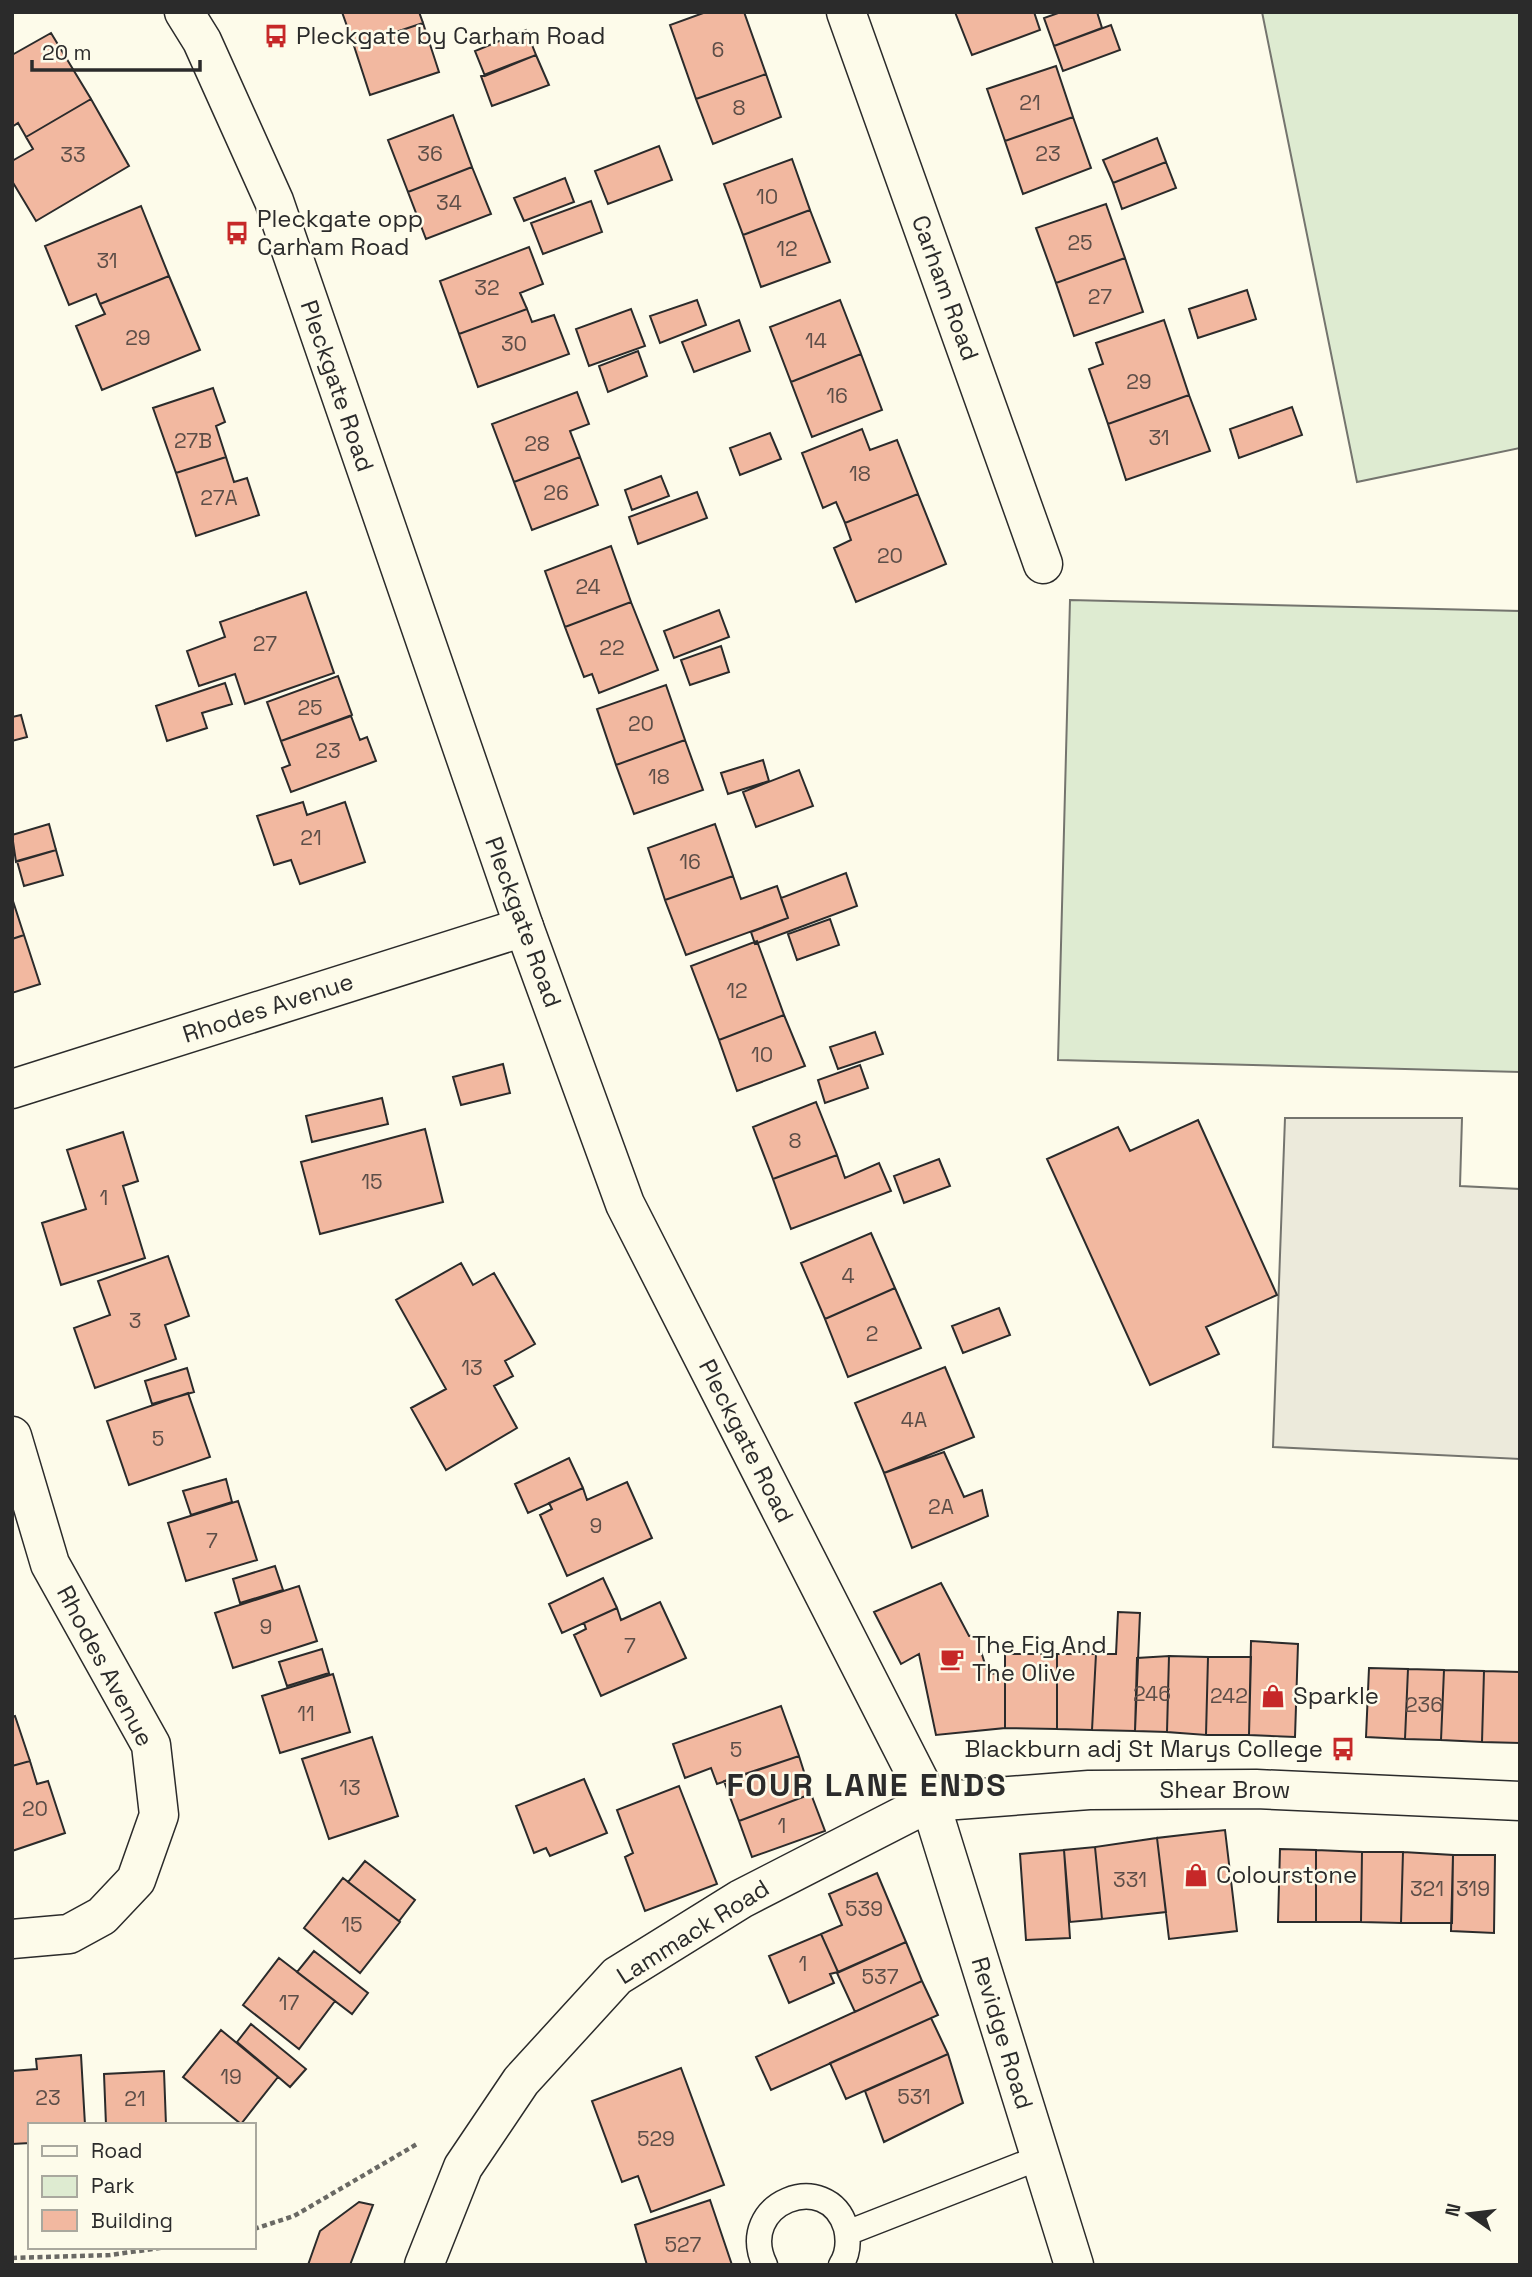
<svg xmlns="http://www.w3.org/2000/svg" width="1532" height="2277" font-family="'Space Grotesk',sans-serif">
<style>
.green{fill:#deebd1;stroke:#74746e;stroke-width:2}
.parking{fill:#eceadb;stroke:#74746e;stroke-width:2}
.building{fill:#f2b8a0;stroke:#2b2b2b;stroke-width:2}
.lines{fill:none;stroke-linecap:round;stroke-linejoin:round}
.service-casing{stroke:#2b2b2b;stroke-width:27}
.minor-casing{stroke:#2b2b2b;stroke-width:41}
.secondary-casing{stroke:#2b2b2b;stroke-width:41}
.path{stroke:#6a6964;stroke-width:4.5;stroke-dasharray:5 3.5;stroke-linecap:butt}
.service{stroke:#fdfbea;stroke-width:24}
.minor{stroke:#fdfbea;stroke-width:38}
.secondary{stroke:#fdfbea;stroke-width:38}
.labels{text-anchor:middle;stroke-width:5;stroke-linejoin:round;paint-order:stroke}
.number-label{font-size:21px;fill:#5d4e48}
.poi-label{font-size:24px;fill:#2b2b2b;stroke:#fdfbea;text-anchor:start}
.street-label{font-size:24px;fill:#2b2b2b;stroke:#fdfbea}
.district-label{font-size:32px;font-weight:bold;letter-spacing:2px;fill:#2b2b2b;stroke:#fdfbea}
</style>
<rect width="100%" height="100%" fill="#fdfbea"/>
<path class="green" d="M 1262,12 L 1520,12 L 1520,448 L 1357,482 Z
M 1070,600 L 1520,611 L 1520,1072 L 1058,1060 Z"/>
<path class="parking" d="M 1285,1118 L 1462,1118 L 1460,1186 L 1520,1189 L 1520,1459 L 1273,1447 Z"/>
<path class="building" d="M 342,12 L 419,12 L 423,23 L 354,46 Z
M 706,12 L 744,12 L 766,74 L 696,99 L 670,25 Z
M 955,12 L 1034,12 L 1040,30 L 972,55 Z
M 1061,12 L 1097,12 L 1102,28 L 1054,46 L 1044,18 Z
M 423,23 L 439,72 L 370,95 L 354,46 Z
M 1111,25 L 1120,50 L 1063,71 L 1054,46 Z
M 526,30 L 536,55 L 485,76 L 475,51 Z
M 51,33 L 91,99 L 26,137 L 18,123 L 12,127 L 12,55 Z
M 536,55 L 549,85 L 492,106 L 481,76 Z
M 1056,66 L 1073,117 L 1005,141 L 987,89 Z
M 766,74 L 781,117 L 713,144 L 696,99 Z
M 91,99 L 129,166 L 36,221 L 12,181 L 12,161 L 33,149 L 26,137 Z
M 453,115 L 472,167 L 408,192 L 388,140 Z
M 1073,117 L 1091,168 L 1023,194 L 1005,141 Z
M 1157,138 L 1166,162 L 1113,183 L 1103,160 Z
M 659,146 L 672,180 L 608,204 L 595,171 Z
M 792,159 L 810,210 L 743,235 L 724,184 Z
M 1166,162 L 1176,188 L 1122,209 L 1113,183 Z
M 472,167 L 491,214 L 426,239 L 408,192 Z
M 565,178 L 574,202 L 524,221 L 514,198 Z
M 591,201 L 602,232 L 543,254 L 531,223 Z
M 1106,204 L 1125,258 L 1056,283 L 1036,228 Z
M 141,206 L 169,276 L 100,304 L 96,294 L 69,305 L 45,246 Z
M 810,210 L 830,262 L 761,287 L 743,235 Z
M 529,247 L 543,284 L 520,293 L 527,309 L 459,334 L 440,281 Z
M 1125,258 L 1143,312 L 1074,336 L 1056,283 Z
M 169,276 L 200,350 L 102,390 L 76,326 L 105,314 L 100,304 Z
M 1247,290 L 1256,319 L 1198,338 L 1189,309 Z
M 697,300 L 706,325 L 660,343 L 650,316 Z
M 840,300 L 861,354 L 791,382 L 770,327 Z
M 527,309 L 532,322 L 554,315 L 569,354 L 478,387 L 459,334 Z
M 631,309 L 645,346 L 589,366 L 576,329 Z
M 739,320 L 750,351 L 694,372 L 682,342 Z
M 1164,320 L 1189,395 L 1108,424 L 1089,369 L 1103,364 L 1096,343 Z
M 638,351 L 647,376 L 608,392 L 599,366 Z
M 861,354 L 882,410 L 812,437 L 791,382 Z
M 213,388 L 225,422 L 216,426 L 226,457 L 176,473 L 153,408 Z
M 577,392 L 589,424 L 570,431 L 580,457 L 514,482 L 492,424 Z
M 1189,395 L 1210,451 L 1126,480 L 1108,424 Z
M 1292,407 L 1302,435 L 1239,458 L 1230,429 Z
M 862,429 L 870,450 L 897,440 L 918,494 L 845,523 L 836,502 L 823,508 L 802,453 Z
M 770,433 L 781,459 L 740,475 L 730,448 Z
M 226,457 L 234,482 L 247,478 L 259,515 L 196,536 L 176,473 Z
M 580,457 L 598,505 L 532,530 L 514,482 Z
M 661,476 L 669,496 L 632,510 L 625,490 Z
M 697,492 L 707,518 L 638,544 L 629,517 Z
M 918,494 L 946,564 L 856,602 L 834,548 L 851,540 L 845,523 Z
M 611,546 L 631,602 L 565,627 L 545,571 Z
M 306,592 L 334,673 L 245,704 L 235,674 L 199,686 L 187,651 L 225,637 L 220,622 Z
M 631,602 L 658,670 L 599,693 L 592,674 L 584,677 L 565,627 Z
M 719,610 L 729,637 L 674,658 L 664,631 Z
M 721,646 L 729,672 L 690,685 L 681,660 Z
M 338,676 L 352,715 L 281,741 L 267,702 Z
M 225,683 L 232,704 L 202,713 L 207,728 L 167,741 L 156,706 Z
M 666,685 L 685,740 L 616,765 L 597,709 Z
M 21,715 L 27,737 L 12,741 L 12,717 Z
M 351,716 L 360,740 L 367,737 L 376,761 L 291,792 L 282,768 L 290,765 L 281,741 Z
M 685,740 L 703,790 L 634,814 L 616,765 Z
M 763,760 L 769,781 L 728,794 L 721,773 Z
M 799,770 L 813,806 L 756,827 L 743,792 Z
M 303,802 L 307,815 L 345,802 L 365,862 L 300,884 L 291,860 L 274,865 L 257,816 Z
M 49,824 L 56,850 L 16,862 L 12,835 Z
M 715,824 L 733,876 L 665,900 L 648,848 Z
M 56,850 L 63,875 L 24,886 L 17,861 Z
M 846,873 L 857,906 L 755,944 L 751,932 L 788,918 L 781,898 Z
M 733,876 L 741,899 L 777,886 L 788,918 L 686,955 L 665,900 Z
M 12,898 L 24,935 L 12,939 Z
M 830,919 L 839,945 L 797,960 L 788,934 Z
M 24,935 L 40,984 L 12,993 L 12,939 Z
M 757,941 L 784,1015 L 719,1040 L 691,966 Z
M 784,1015 L 805,1066 L 737,1091 L 719,1040 Z
M 875,1032 L 883,1054 L 838,1069 L 830,1047 Z
M 503,1064 L 510,1093 L 461,1105 L 453,1077 Z
M 860,1065 L 868,1088 L 825,1103 L 818,1080 Z
M 382,1098 L 388,1124 L 312,1142 L 306,1116 Z
M 816,1102 L 837,1155 L 773,1179 L 753,1127 Z
M 1198,1120 L 1277,1295 L 1206,1327 L 1219,1354 L 1150,1385 L 1047,1159 L 1118,1127 L 1130,1151 Z
M 425,1129 L 443,1202 L 320,1234 L 301,1162 Z
M 123,1132 L 138,1181 L 123,1186 L 145,1258 L 61,1285 L 42,1223 L 86,1209 L 67,1150 Z
M 837,1155 L 845,1178 L 879,1163 L 891,1191 L 791,1229 L 773,1179 Z
M 939,1159 L 950,1186 L 904,1203 L 894,1176 Z
M 871,1233 L 895,1288 L 825,1319 L 801,1263 Z
M 168,1256 L 189,1316 L 165,1325 L 176,1359 L 95,1388 L 74,1328 L 110,1315 L 98,1281 Z
M 461,1263 L 473,1285 L 494,1273 L 535,1344 L 505,1361 L 513,1376 L 494,1386 L 517,1428 L 446,1470 L 411,1408 L 446,1389 L 396,1300 Z
M 895,1288 L 921,1348 L 848,1377 L 825,1319 Z
M 999,1308 L 1010,1335 L 963,1353 L 952,1326 Z
M 945,1367 L 974,1437 L 884,1473 L 855,1403 Z
M 187,1368 L 194,1392 L 152,1404 L 145,1381 Z
M 188,1393 L 210,1457 L 129,1485 L 107,1421 Z
M 944,1452 L 964,1497 L 982,1490 L 988,1516 L 912,1548 L 884,1473 Z
M 569,1458 L 583,1488 L 528,1513 L 515,1484 Z
M 226,1479 L 232,1502 L 191,1515 L 183,1491 Z
M 627,1482 L 652,1538 L 567,1576 L 540,1515 L 552,1509 L 549,1503 L 583,1488 L 587,1500 Z
M 238,1501 L 257,1560 L 186,1581 L 168,1523 Z
M 275,1566 L 283,1590 L 240,1603 L 233,1579 Z
M 603,1578 L 617,1608 L 562,1633 L 549,1604 Z
M 941,1583 L 969,1636 L 976,1635 L 988,1674 L 1005,1673 L 1005,1728 L 936,1735 L 919,1654 L 901,1664 L 874,1612 Z
M 299,1586 L 317,1641 L 233,1668 L 215,1613 Z
M 660,1602 L 686,1658 L 601,1696 L 574,1635 L 586,1629 L 584,1623 L 617,1608 L 621,1620 Z
M 1118,1612 L 1140,1613 L 1135,1731 L 1092,1730 L 1096,1654 L 1116,1654 Z
M 1251,1641 L 1298,1644 L 1295,1737 L 1249,1735 Z
M 322,1649 L 329,1673 L 287,1686 L 279,1662 Z
M 1005,1654 L 1057,1654 L 1057,1729 L 1005,1728 Z
M 1057,1654 L 1096,1654 L 1092,1730 L 1057,1729 Z
M 1169,1656 L 1208,1657 L 1206,1735 L 1167,1732 Z
M 1169,1656 L 1167,1732 L 1135,1731 L 1137,1658 Z
M 1208,1657 L 1251,1657 L 1249,1735 L 1206,1735 Z
M 1369,1668 L 1408,1669 L 1405,1739 L 1366,1737 Z
M 1408,1669 L 1444,1670 L 1441,1740 L 1405,1739 Z
M 1444,1670 L 1484,1671 L 1482,1742 L 1441,1740 Z
M 1484,1671 L 1520,1672 L 1520,1743 L 1482,1742 Z
M 333,1674 L 350,1732 L 280,1753 L 262,1696 Z
M 781,1706 L 799,1756 L 717,1784 L 711,1768 L 685,1778 L 673,1744 Z
M 15,1716 L 30,1761 L 12,1766 L 12,1717 Z
M 372,1737 L 398,1816 L 329,1839 L 302,1759 Z
M 799,1756 L 811,1794 L 739,1821 L 724,1781 Z
M 30,1761 L 37,1784 L 48,1781 L 65,1833 L 12,1851 L 12,1766 Z
M 584,1779 L 607,1833 L 550,1856 L 546,1848 L 534,1853 L 516,1806 Z
M 679,1786 L 717,1884 L 645,1911 L 625,1857 L 633,1853 L 617,1810 Z
M 811,1794 L 825,1831 L 752,1857 L 739,1821 Z
M 1225,1830 L 1237,1931 L 1169,1939 L 1157,1838 Z
M 1157,1838 L 1166,1912 L 1102,1919 L 1095,1847 Z
M 1095,1847 L 1102,1919 L 1070,1922 L 1064,1850 Z
M 1280,1849 L 1316,1850 L 1316,1922 L 1278,1922 Z
M 1064,1850 L 1070,1938 L 1026,1940 L 1020,1854 Z
M 1316,1850 L 1362,1852 L 1361,1922 L 1316,1922 Z
M 1362,1852 L 1403,1852 L 1401,1923 L 1361,1922 Z
M 1403,1852 L 1453,1855 L 1452,1923 L 1401,1923 Z
M 1453,1855 L 1495,1855 L 1494,1933 L 1451,1931 Z
M 365,1861 L 415,1900 L 399,1921 L 348,1882 Z
M 877,1873 L 906,1942 L 838,1972 L 821,1934 L 842,1925 L 829,1894 Z
M 343,1878 L 400,1922 L 360,1973 L 304,1928 Z
M 821,1934 L 838,1972 L 830,1974 L 834,1983 L 789,2003 L 769,1956 Z
M 906,1942 L 922,1981 L 855,2012 L 837,1973 Z
M 314,1951 L 368,1993 L 352,2014 L 297,1972 Z
M 279,1958 L 335,2001 L 299,2049 L 243,2005 Z
M 922,1981 L 938,2015 L 771,2090 L 756,2057 Z
M 931,2018 L 948,2054 L 846,2099 L 830,2063 Z
M 251,2024 L 306,2069 L 290,2087 L 237,2042 Z
M 221,2030 L 278,2077 L 241,2124 L 183,2077 Z
M 948,2054 L 963,2103 L 884,2142 L 865,2091 Z
M 81,2055 L 85,2125 L 30,2125 L 30,2143 L 12,2144 L 12,2071 L 37,2069 L 36,2059 Z
M 681,2068 L 724,2185 L 651,2212 L 638,2176 L 622,2182 L 592,2101 Z
M 164,2071 L 166,2125 L 106,2125 L 104,2074 Z
M 710,2200 L 732,2265 L 647,2265 L 635,2225 Z
M 359,2202 L 373,2205 L 350,2265 L 308,2265 L 320,2231 Z"/>
<g class="lines">
<g class="service-casing">
<path id="service" d="M 847,2233 L 1041,2157
M 765,2265 C 735,2203 828,2167 846,2228 C 849,2241 848,2254 841,2265"/>
</g>
<g class="minor-casing">
<path id="minor" d="M 846,12 L 1043,564
M 12,1089 L 524,927
M 12,1436 L 50,1564 L 151,1745 L 159,1815 L 136,1880 L 102,1916 L 69,1934 L 12,1939
M 424,2265 L 463,2167 L 521,2081 L 617,1976 L 741,1899 L 930,1802 L 1074,2265"/>
</g>
<g class="secondary-casing">
<path id="secondary" d="M 184,12 L 202,41 L 274,201 L 524,927 L 625,1204 L 930,1802 L 1089,1790 L 1256,1789 L 1520,1801"/>
</g>
<path class="path" d="M 254,2229 L 294,2216 L 417,2144
M 12,2258 L 110,2255 L 167,2247"/>
<use href="#service" class="service"/>
<use href="#minor" class="minor"/>
<use href="#secondary" class="secondary"/>
</g>
<defs>
<g id="bus-bare" transform="scale(1.89)"><path d="M-5-6H5V4H4V6H2V4H-2V6H-4V4H-5ZM-3.5-4V0h7V-4ZM-3.5 1.2v1.5H-2V1.2ZM2 1.2v1.5H3.5V1.2Z" fill="#c62828" stroke="#fdfbea" stroke-width="2.5" paint-order="stroke"/></g>
<g id="cafe-bare" transform="scale(1.89)"><path d="M-5.5-4.5H6V0H3Q3 3.5 0 3.5H-2.5Q-5.5 3.5-5.5 0ZM3-3.2v2h1.7v-2ZM-6 4.5H4V6H-6Z" fill="#c62828" stroke="#fdfbea" stroke-width="2.5" paint-order="stroke"/></g>
<g id="shop-bare" transform="scale(1.89)"><path d="M-5-2.5h2.3a2.7 3.5 0 0 1 5.4 0H5L5.5 6h-11ZM-1.5-2.5h3a1.5 2.3 0 0 0-3 0Z" fill="#c62828" stroke="#fdfbea" stroke-width="2.5" paint-order="stroke"/></g>
</defs>
<g fill-rule="evenodd">
<use href="#bus-bare" x="276" y="36"/>
<use href="#bus-bare" x="237" y="233"/>
<use href="#cafe-bare" x="952" y="1659"/>
<use href="#shop-bare" x="1273" y="1696"/>
<use href="#bus-bare" x="1343" y="1749"/>
<use href="#shop-bare" x="1196" y="1875"/>
</g>
<g class="labels">
<g class="number-label">
<text x="718" y="57">6</text>
<text x="1030" y="110">21</text>
<text x="739" y="115">8</text>
<text x="430" y="161">36</text>
<text x="1048" y="161">23</text>
<text x="73" y="162">33</text>
<text x="767" y="204">10</text>
<text x="449" y="210">34</text>
<text x="1080" y="250">25</text>
<text x="787" y="256">12</text>
<text x="107" y="268">31</text>
<text x="487" y="295">32</text>
<text x="1100" y="304">27</text>
<text x="138" y="345">29</text>
<text x="816" y="348">14</text>
<text x="514" y="351">30</text>
<text x="1139" y="389">29</text>
<text x="837" y="403">16</text>
<text x="1159" y="445">31</text>
<text x="193" y="448">27B</text>
<text x="537" y="451">28</text>
<text x="860" y="481">18</text>
<text x="556" y="500">26</text>
<text x="219" y="505">27A</text>
<text x="890" y="563">20</text>
<text x="588" y="594">24</text>
<text x="265" y="651">27</text>
<text x="612" y="655">22</text>
<text x="310" y="715">25</text>
<text x="641" y="731">20</text>
<text x="328" y="758">23</text>
<text x="659" y="784">18</text>
<text x="311" y="845">21</text>
<text x="690" y="869">16</text>
<text x="737" y="998">12</text>
<text x="762" y="1062">10</text>
<text x="795" y="1148">8</text>
<text x="372" y="1189">15</text>
<text x="104" y="1205">1</text>
<text x="848" y="1283">4</text>
<text x="135" y="1328">3</text>
<text x="872" y="1341">2</text>
<text x="472" y="1375">13</text>
<text x="914" y="1427">4A</text>
<text x="158" y="1446">5</text>
<text x="941" y="1514">2A</text>
<text x="596" y="1533">9</text>
<text x="212" y="1548">7</text>
<text x="266" y="1634">9</text>
<text x="630" y="1653">7</text>
<text x="1152" y="1701">246</text>
<text x="1229" y="1703">242</text>
<text x="1424" y="1712">236</text>
<text x="306" y="1721">11</text>
<text x="736" y="1757">5</text>
<text x="350" y="1795">13</text>
<text x="35" y="1816">20</text>
<text x="782" y="1833">1</text>
<text x="1130" y="1887">331</text>
<text x="1427" y="1896">321</text>
<text x="1473" y="1896">319</text>
<text x="864" y="1916">539</text>
<text x="352" y="1932">15</text>
<text x="803" y="1971">1</text>
<text x="880" y="1984">537</text>
<text x="289" y="2010">17</text>
<text x="231" y="2084">19</text>
<text x="914" y="2104">531</text>
<text x="48" y="2105">23</text>
<text x="135" y="2106">21</text>
<text x="656" y="2146">529</text>
<text x="683" y="2252">527</text>
</g>
<g class="poi-label">
<text x="296" y="44">Pleckgate by Carham Road</text>
<text x="257" y="227">Pleckgate opp<tspan x="257" dy="28">Carham Road</tspan></text>
<text x="972" y="1653">The Fig And<tspan x="972" dy="28">The Olive</tspan></text>
<text x="1293" y="1704">Sparkle</text>
<text x="1323" y="1757" text-anchor="end">Blackburn adj St Marys College</text>
<text x="1216" y="1883">Colourstone</text>
</g>
<g class="street-label">
<text transform="translate(945 288) rotate(70)" y="8">Carham Road</text>
<text transform="translate(337 386) rotate(71)" y="8">Pleckgate Road</text>
<text transform="translate(523 922) rotate(70)" y="8">Pleckgate Road</text>
<text transform="translate(268 1008) rotate(-18)" y="8">Rhodes Avenue</text>
<text transform="translate(746 1441) rotate(63)" y="8">Pleckgate Road</text>
<text transform="translate(105 1666) rotate(62)" y="8">Rhodes Avenue</text>
<text x="1225" y="1798">Shear Brow</text>
<text transform="translate(693 1932) rotate(-32)" y="8">Lammack Road</text>
<text transform="translate(1002 2033) rotate(73)" y="8">Revidge Road</text>
</g>
<g class="district-label">
<text x="867" y="1796">FOUR LANE ENDS</text>
</g>
</g>
<rect width="1532" height="2277" fill="none" stroke="#2b2b2b" stroke-width="28"/>
<rect x="28" y="2123" width="228" height="126" fill="#fdfbea" stroke="#a9a89e" stroke-width="2"/>
<rect x="42" y="2146" width="35" height="10" fill="#fdfbea" stroke="#a9a89e" stroke-width="2"/>
<text x="91" y="2158" font-size="21" fill="#2b2b2b">Road</text>
<rect x="42" y="2176" width="35" height="21" fill="#deebd1" stroke="#a9a89e" stroke-width="2"/>
<text x="91" y="2193" font-size="21" fill="#2b2b2b">Park</text>
<rect x="42" y="2210" width="35" height="21" fill="#f2b8a0" stroke="#a9a89e" stroke-width="2"/>
<text x="91" y="2228" font-size="21" fill="#2b2b2b">Building</text>
<g transform="translate(1469 2214) rotate(284)" stroke="#fdfbea" stroke-width="5" paint-order="stroke">
<path d="M0-5L12 26L0 18L-12 26Z" fill="#2b2b2b"/>
<text y="-10" font-size="19" font-weight="bold" text-anchor="middle" fill="#2b2b2b">N</text>
</g>
<path d="M32 60v10h168v-10" fill="none" stroke="#2b2b2b" stroke-width="3.5"/>
<text x="42" y="60" font-size="21" fill="#2b2b2b" stroke="#fdfbea" stroke-width="5" paint-order="stroke">20 m</text>
</svg>
